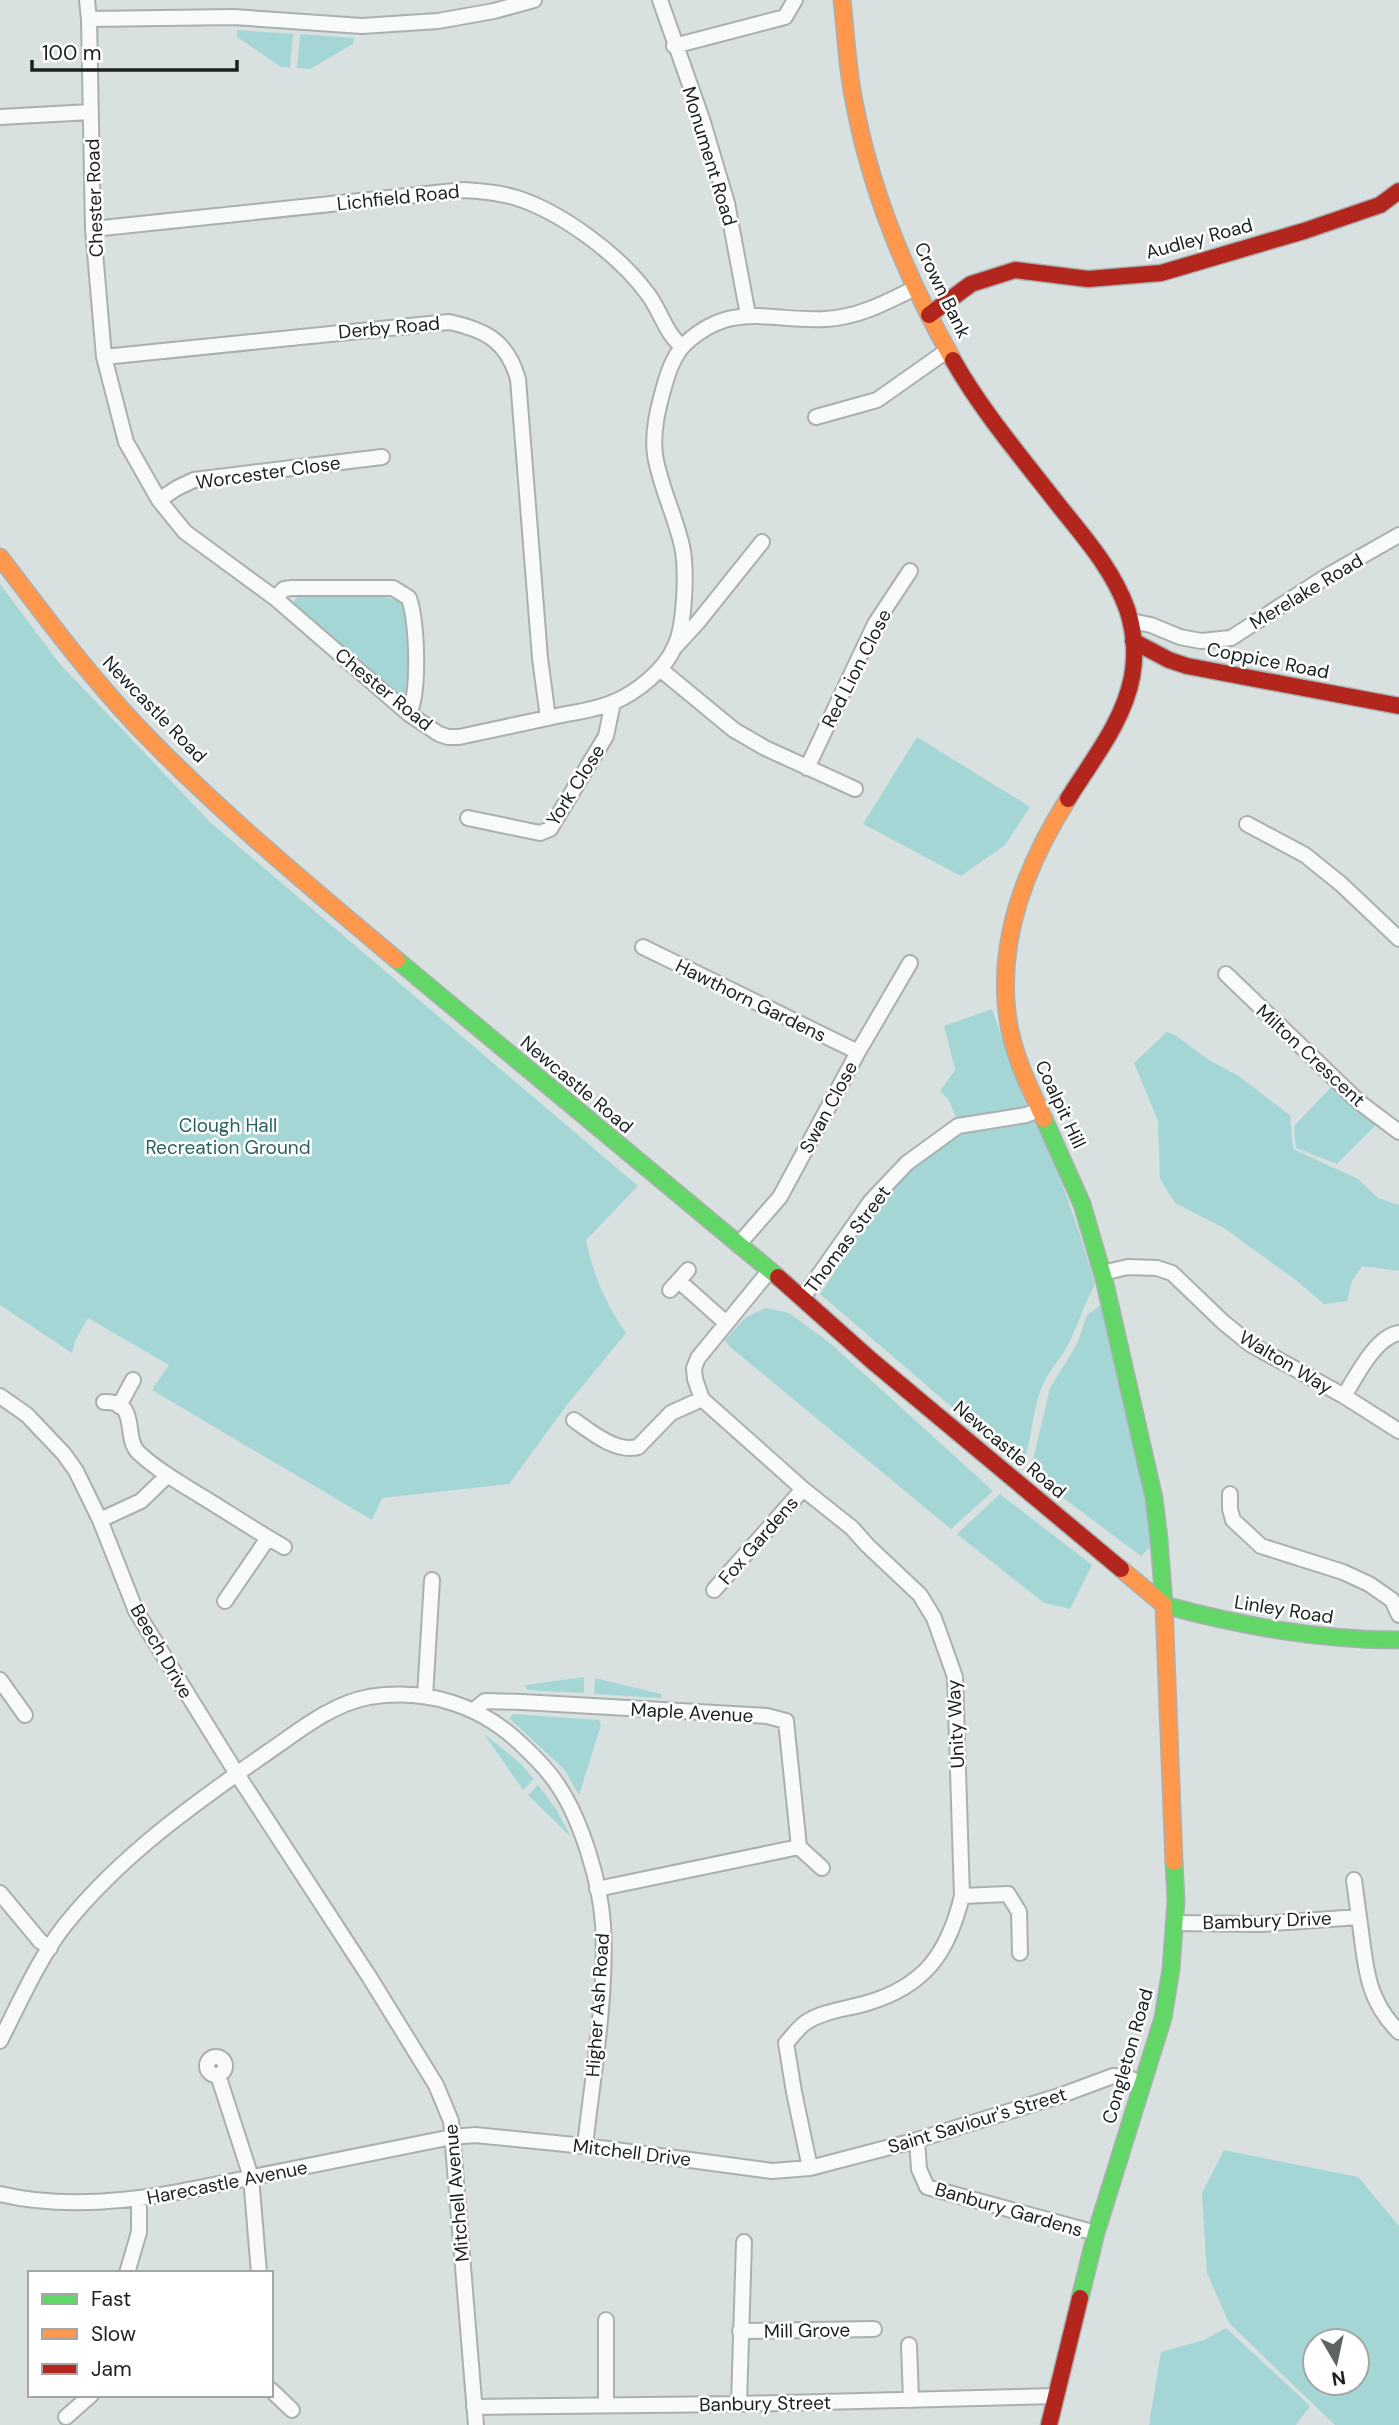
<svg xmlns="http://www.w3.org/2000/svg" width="1399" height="2425" font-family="'DM Sans',sans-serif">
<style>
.green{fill:#a5d6d6;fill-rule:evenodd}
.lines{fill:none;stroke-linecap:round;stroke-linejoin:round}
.street-casing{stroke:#aab0b0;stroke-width:18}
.fast-casing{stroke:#aab0b0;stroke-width:19}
.slow-casing{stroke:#aab0b0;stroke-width:19}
.jam-casing{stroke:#aab0b0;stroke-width:19}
.street{stroke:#f9fafa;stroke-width:14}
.fast{stroke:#63d668;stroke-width:16}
.slow{stroke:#ff974d;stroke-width:16}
.jam{stroke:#b3261e;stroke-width:16}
.labels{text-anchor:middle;stroke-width:5;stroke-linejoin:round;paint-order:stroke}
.street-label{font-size:19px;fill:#1b2121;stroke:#fff}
.park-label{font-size:19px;fill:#2a6262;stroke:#fff}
</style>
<rect width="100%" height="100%" fill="#d8e0e0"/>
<path class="green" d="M 237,30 L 293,34 L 290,68 L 281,67 L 237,37 Z
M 300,34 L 354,38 L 353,44 L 310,69 L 297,68 Z
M 0,584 L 59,663 L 211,823 L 638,1186 L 586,1240 C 593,1275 606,1304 626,1333 L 566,1406 L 509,1484 L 382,1498 L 372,1520 L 152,1390 L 169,1365 L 88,1318 L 75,1341 L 72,1353 L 0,1305 Z
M 300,594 L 379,595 L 405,603 L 413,684 L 402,696 L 292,603 Z
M 917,737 L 1030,807 L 1005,845 L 961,876 L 863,824 Z
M 992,1009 L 1027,1108 L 957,1120 L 949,1100 L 940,1091 L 955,1070 L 944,1026 Z
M 1167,1032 L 1175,1035 L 1209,1060 L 1237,1075 L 1290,1115 L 1293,1149 L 1358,1179 L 1378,1198 L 1399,1205 L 1399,1271 L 1362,1266 L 1352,1281 L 1347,1301 L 1324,1304 L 1297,1281 L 1224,1228 L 1175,1203 L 1160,1179 L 1158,1121 L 1134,1063 Z
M 1335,1083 L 1379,1122 L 1337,1164 L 1296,1148 L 1294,1126 Z
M 1035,1122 C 1061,1175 1079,1228 1095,1285 C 1084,1304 1078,1325 1068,1345 C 1059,1361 1046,1374 1040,1392 C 1031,1416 1033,1443 1021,1466 L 820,1294 L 867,1222 L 899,1182 L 931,1154 L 962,1134 Z
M 1103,1303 L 1147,1511 L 1151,1546 L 1141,1556 L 1027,1471 L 1034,1456 L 1050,1388 L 1077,1344 L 1087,1315 Z
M 766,1308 L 789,1313 L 830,1343 L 993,1491 L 951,1529 L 730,1347 L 725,1340 L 746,1317 Z
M 1000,1494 L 1092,1565 L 1070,1609 L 1044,1603 L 957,1534 Z
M 584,1677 L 584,1693 L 527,1690 L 526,1685 Z
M 595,1678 L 661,1694 L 661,1698 L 594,1694 Z
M 512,1714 L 599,1720 L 601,1725 L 579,1795 L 564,1769 L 510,1719 Z
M 484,1734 L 519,1762 L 534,1779 L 523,1790 Z
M 538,1785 L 556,1809 L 571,1837 L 528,1795 Z
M 1224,2150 L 1358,2177 L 1399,2226 L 1399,2425 L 1335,2425 L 1229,2323 L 1207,2273 L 1202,2193 ZM 1315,2341 L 1357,2341 L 1357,2383 L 1315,2383 Z
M 1226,2328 L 1310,2406 L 1296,2425 L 1149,2425 L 1161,2352 L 1204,2340 Z"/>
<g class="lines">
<g class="street-casing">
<path id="street" d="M 87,0 L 89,19 L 93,229 L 104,357 L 126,442 L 159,500 L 185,532 L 275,598 L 409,714 L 439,734 L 448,737 L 459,737 C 491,730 524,723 557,716 C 576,712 596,710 614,702 C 637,692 665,670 675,646 C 685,625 687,569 682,546 C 675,515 660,486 655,455 C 652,432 658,408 664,387 C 668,372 674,355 685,344 C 732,300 770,322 825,319 C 857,318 887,302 915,288
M 660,0 L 702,119 L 727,203 L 748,315
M 89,19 L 234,17 L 362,26 L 438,21 L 494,11 L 534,0
M 674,46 L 785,17 L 795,0
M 0,117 L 91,112
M 93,229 L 464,190 C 482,191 501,193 517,198 C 563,213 619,255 647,293 C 660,309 666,335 682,346
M 104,357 L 449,322 C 486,330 507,341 518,379 L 540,658 L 548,718
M 816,417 L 877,400 L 948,350
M 159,500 L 177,488 L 194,480 L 382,457
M 275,598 L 284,589 L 292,588 L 393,588 L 409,598 C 417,623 420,690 409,714
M 1131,621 L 1151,625 L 1180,637 L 1201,641 L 1231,638 L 1327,576 L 1399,535
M 676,646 L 698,622 L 762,542
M 660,669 L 734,730 L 765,748 L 855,789
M 807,768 L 875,624 L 910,571
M 468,818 L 540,833 L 550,829 L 606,736 L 613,702
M 1247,824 L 1305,855 L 1341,884 L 1399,939
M 643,947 L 858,1052
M 1226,974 L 1359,1102 L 1399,1132
M 738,1245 L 780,1197 L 858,1052 L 910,963
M 770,1270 L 698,1358 L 694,1368 L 695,1379 L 702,1399 L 803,1489 L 852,1528 L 867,1545 L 920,1595 L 934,1618 L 955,1677 L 962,1896 C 948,1953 925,1986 867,2003 C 847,2009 822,2011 805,2023 C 798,2028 792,2037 786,2043 L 794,2092 L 810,2168
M 1102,1273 L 1128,1267 L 1157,1268 L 1172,1273 L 1223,1322 L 1250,1344 L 1344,1396 L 1399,1431
M 679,1281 L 726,1323
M 670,1290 L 688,1270
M 802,1299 L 871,1201 L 907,1163 L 958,1126 L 1026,1115 L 1039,1110
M 0,1396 L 27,1415 L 64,1454 L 76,1471 L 100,1520 L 136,1611 L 237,1774 L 370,1978 L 436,2085 L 451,2121 L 476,2425
M 1344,1396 C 1356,1377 1375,1337 1399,1333
M 104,1402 C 141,1401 122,1438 139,1453 C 157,1470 180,1483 201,1496 C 229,1513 256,1531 284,1547
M 119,1406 L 133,1380
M 574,1420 C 591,1432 616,1453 638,1447 L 671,1413 L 702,1399
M 1230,1494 L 1230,1509 L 1233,1520 L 1261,1546 L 1343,1572 L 1369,1584 L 1392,1600 L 1399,1615
M 100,1520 L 141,1501 L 168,1475
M 714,1590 L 803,1489
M 225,1601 L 268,1538
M 0,1680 L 25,1715
M 425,1696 L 432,1580
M 474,1710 L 485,1701 L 522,1702 L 767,1716 L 786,1721 L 799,1847 L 597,1889
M 799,1847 L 822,1868
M 1354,1880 L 1359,1917
M 0,1893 L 40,1941 L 50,1948
M 962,1896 L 1008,1894 L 1019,1912 L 1020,1953
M 1175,1923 L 1260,1924 L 1359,1917 C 1366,1963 1364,1997 1399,2032
M 0,2041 C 19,2004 39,1958 65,1925 C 121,1855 195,1803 268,1752 C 299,1731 331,1704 369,1697 C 427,1688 481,1705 522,1745 C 536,1758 549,1771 559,1787 C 582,1822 600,1882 603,1924 C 607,1997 593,2073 585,2146
M207 2066a9 9 0 1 1 18 0a9 9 0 1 1-18 0Z
M 218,2075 L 251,2177 L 259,2273
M 917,2140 L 919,2169 L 927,2187 L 1096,2233
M 0,2194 C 84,2214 171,2194 253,2177 C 320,2164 386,2150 452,2137 L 475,2135 L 585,2146 L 772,2171 L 810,2168 L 917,2140 L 1062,2095 L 1113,2076 L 1127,2077 L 1142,2084
M 127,2273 L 139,2232 L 139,2199
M 606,2320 L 606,2405
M 740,2331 L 874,2329
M 909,2345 L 911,2400
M 271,2390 L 292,2410
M 739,2404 L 744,2242
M 474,2407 L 739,2404 L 1056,2396
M 66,2417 L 91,2395"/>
</g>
<g class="fast-casing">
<path id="fast" d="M 397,960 L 778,1277
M 1044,1119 L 1082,1204 L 1104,1279 L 1154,1498 L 1159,1539 L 1164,1605
M 1164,1605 C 1242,1626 1318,1640 1399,1640
M 1080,2298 L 1096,2233 L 1163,2018 L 1171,1969 L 1176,1901 L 1174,1862"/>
</g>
<g class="slow-casing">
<path id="slow" d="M 842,0 C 846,34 847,68 854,101 C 871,193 907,279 953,360
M 0,557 C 44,615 87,673 137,726 C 217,810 308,885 397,960
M 1044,1119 C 1028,1085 1011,1050 1007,1012 C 998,936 1028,862 1068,799
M 1121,1569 L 1164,1605 L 1174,1862"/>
</g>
<g class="jam-casing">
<path id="jam" d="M 929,315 L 971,284 L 1015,270 L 1088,279 L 1161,273 L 1304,231 L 1380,205 L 1399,191
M 953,360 C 983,413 1023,459 1060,507 C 1085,538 1113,570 1127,609 C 1134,630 1136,655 1132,677 C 1123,723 1092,760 1068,799
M 1133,641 L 1169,660 L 1187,666 L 1399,706
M 778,1277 L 871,1360 L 1121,1569
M 1049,2425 L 1080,2298"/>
</g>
<use href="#street" class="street"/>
<use href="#fast" class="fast"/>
<use href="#slow" class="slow"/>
<use href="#jam" class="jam"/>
</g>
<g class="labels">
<g class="street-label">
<text transform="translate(710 156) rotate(73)" y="7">Monument Road</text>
<text transform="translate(398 197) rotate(-6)" y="7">Lichfield Road</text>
<text transform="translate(94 198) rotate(-92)" y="7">Chester Road</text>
<text transform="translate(1199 238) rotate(-15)" y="7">Audley Road</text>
<text transform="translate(943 290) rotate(64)" y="7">Crown Bank</text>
<text transform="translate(389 327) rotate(-5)" y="7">Derby Road</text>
<text transform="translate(268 472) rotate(-8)" y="7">Worcester Close</text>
<text transform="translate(1306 591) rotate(-31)" y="7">Merelake Road</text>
<text transform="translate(1268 660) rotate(11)" y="7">Coppice Road</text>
<text transform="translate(856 668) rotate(-63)" y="7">Red Lion Close</text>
<text transform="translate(384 689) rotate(39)" y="7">Chester Road</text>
<text transform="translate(155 709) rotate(46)" y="7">Newcastle Road</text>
<text transform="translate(575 785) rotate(-58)" y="7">York Close</text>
<text transform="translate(751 1000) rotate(26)" y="7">Hawthorn Gardens</text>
<text transform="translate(1311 1055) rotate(43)" y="7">Milton Crescent</text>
<text transform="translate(577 1084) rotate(40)" y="7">Newcastle Road</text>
<text transform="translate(1061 1104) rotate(65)" y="7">Coalpit Hill</text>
<text transform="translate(828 1107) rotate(-62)" y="7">Swan Close</text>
<text transform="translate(847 1239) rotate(-53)" y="7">Thomas Street</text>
<text transform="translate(1286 1362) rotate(31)" y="7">Walton Way</text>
<text transform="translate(1010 1449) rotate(40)" y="7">Newcastle Road</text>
<text transform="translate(758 1540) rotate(-49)" y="7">Fox Gardens</text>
<text transform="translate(1284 1609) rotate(9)" y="7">Linley Road</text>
<text transform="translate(162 1651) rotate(60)" y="7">Beech Drive</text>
<text transform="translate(692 1712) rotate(3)" y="7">Maple Avenue</text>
<text transform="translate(955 1724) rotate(-93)" y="7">Unity Way</text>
<text transform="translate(1267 1920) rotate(-2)" y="7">Bambury Drive</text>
<text transform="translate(597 2005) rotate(-86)" y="7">Higher Ash Road</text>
<text transform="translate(1127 2056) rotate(-74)" y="7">Congleton Road</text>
<text transform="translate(977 2120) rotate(-17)" y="7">Saint Saviour's Street</text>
<text transform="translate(632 2152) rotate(7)" y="7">Mitchell Drive</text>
<text transform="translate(227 2182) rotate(-11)" y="7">Harecastle Avenue</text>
<text transform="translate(456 2193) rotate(-95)" y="7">Mitchell Avenue</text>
<text transform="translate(1009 2209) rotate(16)" y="7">Banbury Gardens</text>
<text transform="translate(807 2330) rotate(-1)" y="7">Mill Grove</text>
<text transform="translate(765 2403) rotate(-1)" y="7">Banbury Street</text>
</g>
<g class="park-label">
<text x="228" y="1132">Clough Hall<tspan x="228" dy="22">Recreation Ground</tspan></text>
</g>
</g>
<rect x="28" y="2271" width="245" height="126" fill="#ffffff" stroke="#a4a6a6" stroke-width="2"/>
<rect x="42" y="2294" width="35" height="10" fill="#63d668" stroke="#a4a6a6" stroke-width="2"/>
<text x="91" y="2306" font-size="21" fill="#1b2121">Fast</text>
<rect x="42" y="2329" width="35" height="10" fill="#ff974d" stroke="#a4a6a6" stroke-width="2"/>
<text x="91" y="2341" font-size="21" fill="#1b2121">Slow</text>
<rect x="42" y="2364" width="35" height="10" fill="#b3261e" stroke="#a4a6a6" stroke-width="2"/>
<text x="91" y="2376" font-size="21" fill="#1b2121">Jam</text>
<g transform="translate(1336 2362) rotate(171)"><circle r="33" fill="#ffffff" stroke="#a4a6a6" stroke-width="2"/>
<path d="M0-5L12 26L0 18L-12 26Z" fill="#5d6464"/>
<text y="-10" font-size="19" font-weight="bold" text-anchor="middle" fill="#1b2121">N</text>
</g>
<path d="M32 60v10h205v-10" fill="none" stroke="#1b2121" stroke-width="3.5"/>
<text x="42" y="60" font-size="21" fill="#1b2121" stroke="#ffffff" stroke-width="5" paint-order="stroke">100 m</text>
</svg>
